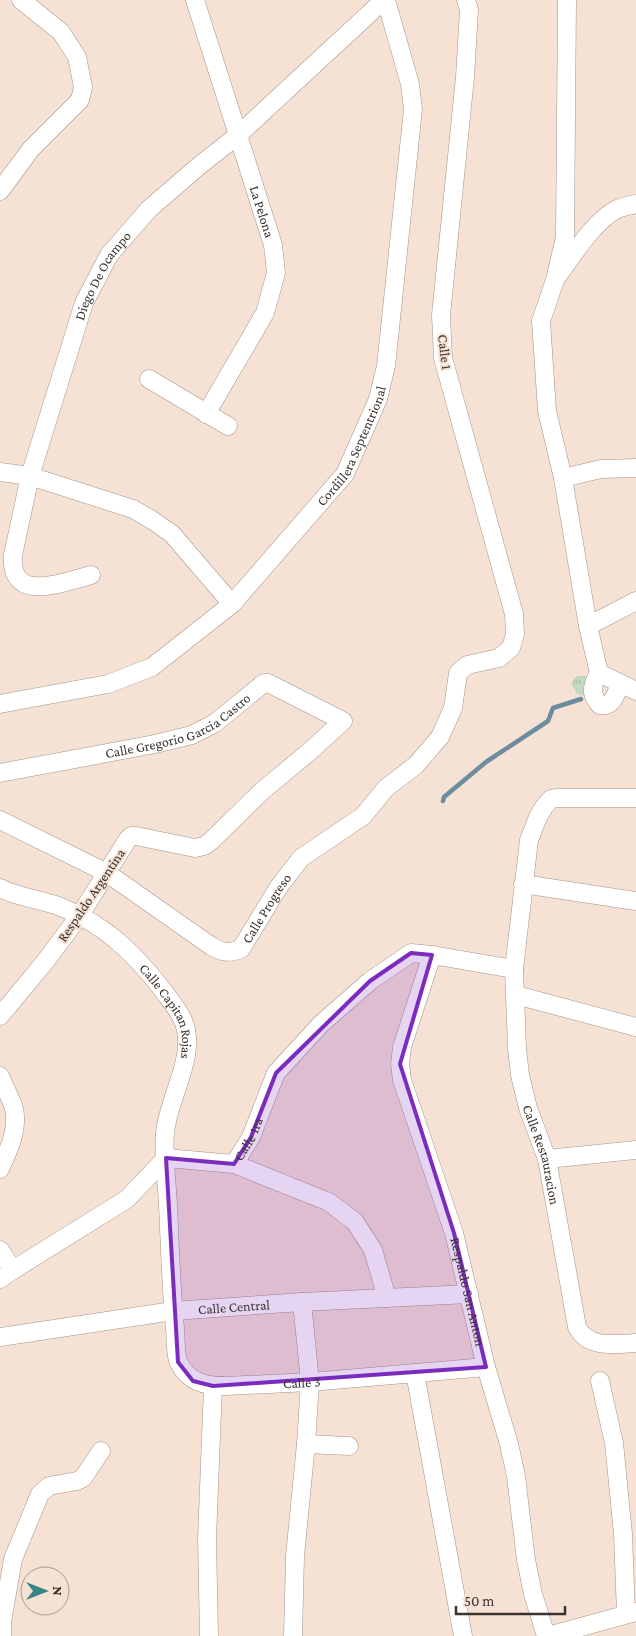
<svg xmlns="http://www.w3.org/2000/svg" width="636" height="1636" font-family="'Crimson Pro',serif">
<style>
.park{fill:url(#park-tufts)}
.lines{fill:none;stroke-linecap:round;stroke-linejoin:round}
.stream{stroke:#6c8da0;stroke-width:4.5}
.minor-casing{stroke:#a59486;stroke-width:19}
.minor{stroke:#fff;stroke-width:18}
.marked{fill:#7b2cbf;fill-opacity:0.2;stroke:#7b2cbf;stroke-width:4;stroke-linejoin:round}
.labels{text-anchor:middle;stroke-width:4;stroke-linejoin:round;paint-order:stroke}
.street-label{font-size:14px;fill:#3a332d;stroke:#f5e2d4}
</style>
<defs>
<pattern id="park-tufts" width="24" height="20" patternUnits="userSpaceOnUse" patternTransform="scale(1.25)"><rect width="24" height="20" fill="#c0dac1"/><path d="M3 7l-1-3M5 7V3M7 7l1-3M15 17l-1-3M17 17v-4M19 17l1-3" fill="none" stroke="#a6bca6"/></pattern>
</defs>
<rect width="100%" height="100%" fill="#f5e2d4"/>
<path class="park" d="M 577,676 L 586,676 L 589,679 L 589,691 L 585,696 L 577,694 L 572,685 L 573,680 Z"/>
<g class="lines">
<path class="stream" d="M 443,801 L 444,797 L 486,762 L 548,721 L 553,708 L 581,699"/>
<g class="minor-casing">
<g id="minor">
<path id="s1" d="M 195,0 L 273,245 L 276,273 L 265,313 L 206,414"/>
<path d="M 567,0 L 565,237 L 555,280 L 541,321 L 547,411 L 563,478 L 588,626 L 599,673 L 636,691"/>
<path d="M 0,191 L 31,149 L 80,100 L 83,87 L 77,57 L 61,32 L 21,0"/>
<path d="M 559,274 C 574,254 594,221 617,209 C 623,207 630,205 636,204"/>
<path d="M 149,379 L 228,426"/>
<path d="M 0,472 L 30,476 L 133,509 L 152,520 L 172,534 L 232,604"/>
<path d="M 563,478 L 601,469 L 636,468"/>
<path id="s2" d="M 91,575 C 64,582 9,605 13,555 L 30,476 L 84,303 L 109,255 L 149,209 L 200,165 L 237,136 L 384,0"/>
<path d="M 588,626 L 636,601"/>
<path d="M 599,673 C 592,684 590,695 600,705 C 613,707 616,695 620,683"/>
<path id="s3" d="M 0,704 L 108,684 L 152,667 L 232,604 L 345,474 L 378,399 L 386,366 L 413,109 L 410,84 L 386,0"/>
<path id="s4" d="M 0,773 L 155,744 L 192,735 L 215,723 L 264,683 L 268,683 L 343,721 L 309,752 L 262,791 L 211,841 L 204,846 L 195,848 L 136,836 L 131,836 L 128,839 L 80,915 L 44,963 L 0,1016"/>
<path id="s5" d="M 636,798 L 556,798 L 551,799 L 544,807 L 538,817 L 529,840 L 514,969 L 517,1048 L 520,1075 L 528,1108 L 547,1159 L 577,1327 C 588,1349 615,1344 636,1343"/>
<path id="s6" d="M 0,820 L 107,873 L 211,946 C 222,952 228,954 241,949 L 278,888 L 301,858 L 363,816 L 386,788 L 416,765 L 440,737 L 453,708 L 458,673 L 467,665 L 499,658 L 511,648 L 515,634 L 514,614 L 443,358 L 441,315 L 465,77 L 469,10 L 466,0"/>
<path d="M 523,884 L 636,901"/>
<path id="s7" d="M 0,888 C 19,898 41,899 61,907 C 104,924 134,953 162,989 C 169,999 178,1009 183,1020 C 198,1056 168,1097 165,1133 C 163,1157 167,1182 168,1205 C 170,1246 171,1288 175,1329 C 176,1338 175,1356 179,1363 C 189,1383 206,1386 226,1386 L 310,1382 L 486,1367"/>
<path id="s8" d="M 432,955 L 402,1047 L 400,1064 L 402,1080 L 454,1233 L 486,1367 L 509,1444 L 516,1476 L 526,1560 L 533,1594 L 546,1636"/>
<path d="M 516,995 L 636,1027"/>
<path d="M 0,1076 C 4,1086 9,1095 13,1105 C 20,1126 9,1150 0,1169"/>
<path d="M 547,1159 L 636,1150"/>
<path id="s9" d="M 234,1164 L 251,1137 L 276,1073 L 321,1024 L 370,981 L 411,953 L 432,955 L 514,969"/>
<path d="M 0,1250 L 13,1270"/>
<path d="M 0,1279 L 13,1270 L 127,1199 L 166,1158 L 234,1164 L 329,1202 L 355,1222 L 373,1250 L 387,1298"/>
<path id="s10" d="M 0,1337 L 173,1311 L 302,1302 L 469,1294"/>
<path d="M 415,1373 L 463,1636"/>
<path d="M 600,1381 L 614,1443 L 623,1534 L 626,1614"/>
<path d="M 306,1444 L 349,1446"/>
<path d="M 2,1636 L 2,1622 L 13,1559 L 40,1494 L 49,1486 L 77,1481 L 83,1478 L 101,1451"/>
<path d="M 209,1636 L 207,1539 L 213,1386"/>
<path d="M 293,1636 L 295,1556 L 306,1444 L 310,1382 L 302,1302"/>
<path d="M 548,1636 L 636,1612"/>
</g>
</g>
<use href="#minor" class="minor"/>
</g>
<path class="marked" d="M 411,953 L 432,955 L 400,1064 L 454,1233 L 486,1367 L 213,1386 L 193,1381 L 178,1362 L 166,1158 L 234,1164 L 251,1137 L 276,1073 L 370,981 Z"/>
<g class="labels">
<g class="street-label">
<text dy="5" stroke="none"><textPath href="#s1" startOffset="222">La Pelona</textPath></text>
<text dy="5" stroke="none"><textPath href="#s2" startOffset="396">Diego De Ocampo</textPath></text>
<text transform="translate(445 352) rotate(83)" y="5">Calle 1</text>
<text dy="5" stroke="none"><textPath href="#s3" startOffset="459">Cordillera Septentrional</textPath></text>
<text dy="5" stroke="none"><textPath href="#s4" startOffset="186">Calle Gregorio Garcia Castro</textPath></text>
<text transform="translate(91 895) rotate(-56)" y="5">Respaldo Argentina</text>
<text dy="5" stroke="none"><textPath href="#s6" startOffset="326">Calle Progreso</textPath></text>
<text dy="5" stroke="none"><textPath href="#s7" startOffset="219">Calle Capitan Rojas</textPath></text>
<text dy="5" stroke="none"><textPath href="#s9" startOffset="29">Calle 1ra</textPath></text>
<text dy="5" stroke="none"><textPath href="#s5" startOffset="451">Calle Restauracion</textPath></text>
<text dy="5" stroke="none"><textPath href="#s8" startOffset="352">Respaldo San Anton</textPath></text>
<text dy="5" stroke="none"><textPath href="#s10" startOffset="236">Calle Central</textPath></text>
<text dy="5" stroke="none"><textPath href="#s7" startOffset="712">Calle 3</textPath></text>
</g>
</g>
<g transform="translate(45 1591) rotate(90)"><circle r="24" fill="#f5e2d4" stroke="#aa9c91"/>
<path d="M0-4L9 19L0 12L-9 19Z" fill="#3b8486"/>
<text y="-8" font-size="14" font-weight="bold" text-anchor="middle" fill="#3a332d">N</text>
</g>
<path d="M456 1606v8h109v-8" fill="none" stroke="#3a332d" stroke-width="2.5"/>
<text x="464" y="1606" font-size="15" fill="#3a332d" stroke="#f5e2d4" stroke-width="4" paint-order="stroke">50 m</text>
</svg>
